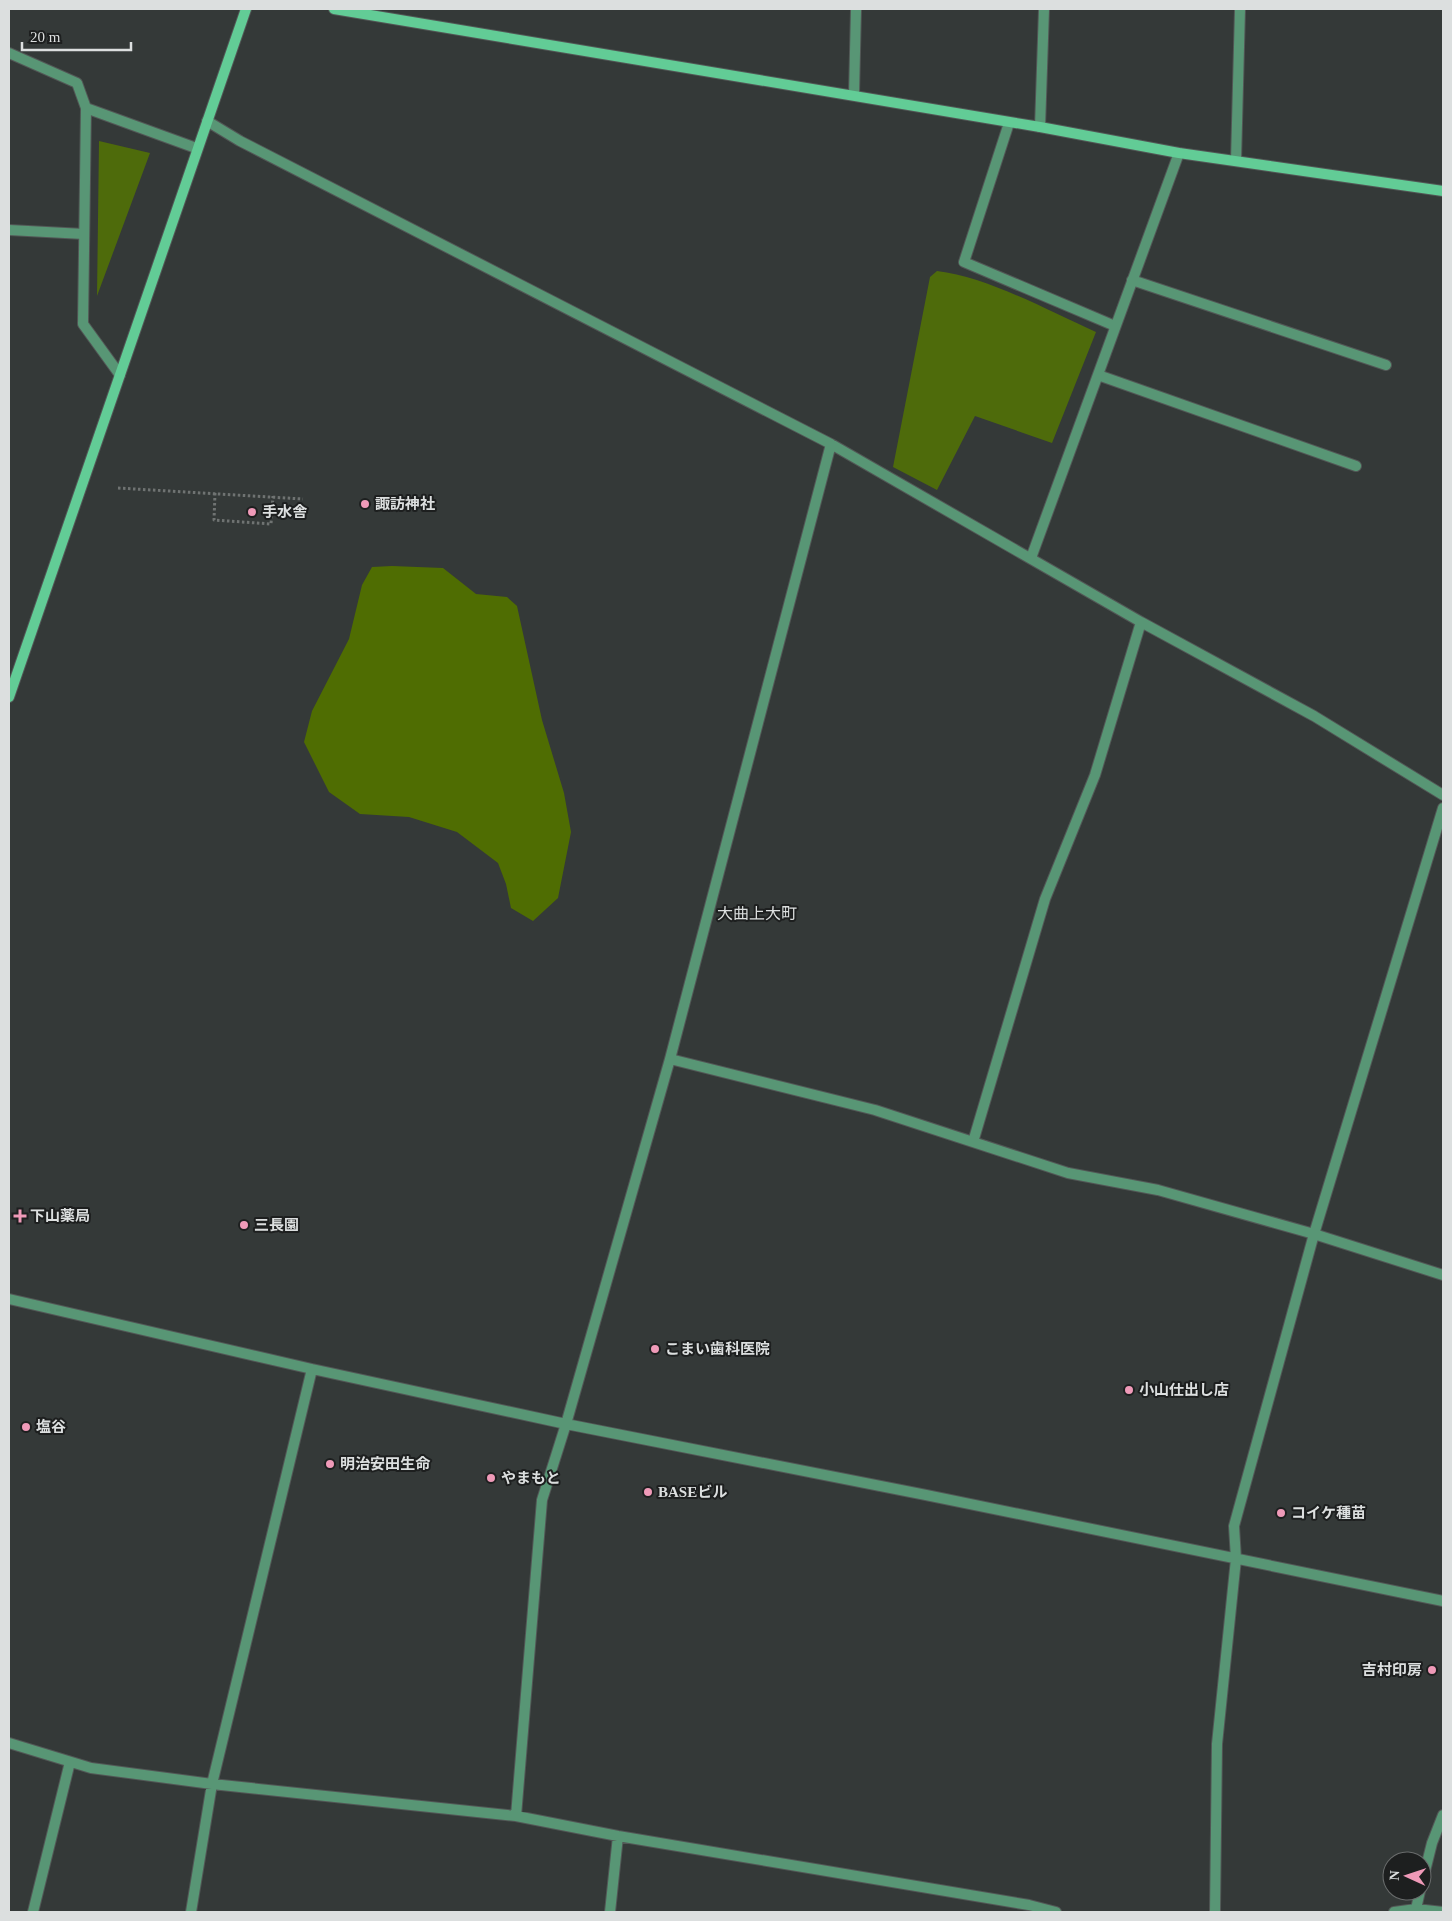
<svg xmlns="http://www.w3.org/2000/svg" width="1452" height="1921" font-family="'Times New Roman','Noto Sans JP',serif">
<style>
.green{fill:#4e6b0b}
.forest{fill:#4f6d02}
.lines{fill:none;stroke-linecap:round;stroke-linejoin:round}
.lane-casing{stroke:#525756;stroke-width:12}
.street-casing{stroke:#525756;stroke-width:12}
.secondary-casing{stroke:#525756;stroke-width:12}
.path{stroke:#6f7372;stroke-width:3;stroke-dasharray:2.5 2.5;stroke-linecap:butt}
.lane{stroke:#589675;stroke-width:10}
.street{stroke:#589675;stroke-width:10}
.secondary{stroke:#62cc96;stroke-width:10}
.poi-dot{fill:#ef9ab8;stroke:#1d1f1f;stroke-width:2}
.labels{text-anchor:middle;stroke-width:4;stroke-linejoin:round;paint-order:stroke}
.poi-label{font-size:15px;font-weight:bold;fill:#dcdfdf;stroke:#1d1f1f;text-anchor:start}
.neighbourhood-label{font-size:16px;fill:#dcdfdf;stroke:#1d1f1f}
</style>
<rect width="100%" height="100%" fill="#343938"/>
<path class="green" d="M 99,141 L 150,153 L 97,296 Z
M 937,271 C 988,277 1049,311 1096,332 L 1052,443 L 975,416 L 937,490 L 893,467 L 930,277 Z"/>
<path class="forest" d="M 392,566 L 443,568 L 476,594 L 507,597 L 517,606 L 542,720 L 564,793 L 571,832 L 558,898 L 533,921 L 511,908 L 506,884 L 498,863 L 457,832 L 409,817 L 360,814 L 329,792 L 304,742 L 312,711 L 349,639 L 362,585 L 372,567 Z"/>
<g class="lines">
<g class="lane-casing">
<path id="lane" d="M 9,230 L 84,234"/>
</g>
<g class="street-casing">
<path id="street" d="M 9,53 L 77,83 L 86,108
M 854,95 L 856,9
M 207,121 L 240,141 L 831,444 L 1141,622 L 1314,716 L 1443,795
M 1009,123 L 964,262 L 1115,326
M 1040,127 L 1044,9
M 1236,161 L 1240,9
M 1132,280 L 1386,365
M 120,375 L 83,324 L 86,108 L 196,148
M 1098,375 L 1356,466
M 1031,558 L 1179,153
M 670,1059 L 875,1110 L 1068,1173 L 1158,1190 L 1314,1234 L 1443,1275
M 973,1142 L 1045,899 L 1095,775 L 1141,622
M 9,1299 L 312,1369 L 566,1424 L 926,1495 L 1443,1601
M 9,1743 L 91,1768 L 212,1784 L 516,1816 L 618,1836 L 1029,1905 L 1056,1912
M 516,1816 L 542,1500 L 566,1424 L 670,1059 L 831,444
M 1422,1883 L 1432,1843 L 1443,1815
M 1416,1909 L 1420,1891
M 33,1912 L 70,1762
M 191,1912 L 212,1784 L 312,1369
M 610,1912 L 618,1836
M 1215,1912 L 1217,1744 L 1236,1559 L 1234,1526 L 1314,1234 L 1443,808
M 1394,1912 L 1416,1909 L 1443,1912"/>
</g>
<g class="secondary-casing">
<path id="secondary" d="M 334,9 L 1040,127 L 1179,153 L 1443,191
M 9,697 L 246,9"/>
</g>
<path class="path" d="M 118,488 L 303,499
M 215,493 L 214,520 L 271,524 L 273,496"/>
<use href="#lane" class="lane"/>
<use href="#street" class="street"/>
<use href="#secondary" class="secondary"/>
</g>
<g class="poi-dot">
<circle cx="365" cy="504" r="5"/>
<circle cx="252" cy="512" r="5"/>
<path d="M17.5 1208.5h5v5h5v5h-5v5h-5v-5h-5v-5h5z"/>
<circle cx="244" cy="1225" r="5"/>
<circle cx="655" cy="1349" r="5"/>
<circle cx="1129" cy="1390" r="5"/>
<circle cx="26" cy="1427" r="5"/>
<circle cx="330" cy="1464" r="5"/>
<circle cx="491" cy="1478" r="5"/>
<circle cx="648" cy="1492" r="5"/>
<circle cx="1281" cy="1513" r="5"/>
<circle cx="1432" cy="1670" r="5"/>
</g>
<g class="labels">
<g class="poi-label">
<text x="375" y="509">諏訪神社</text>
<text x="262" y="517">手水舎</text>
<text x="30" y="1221">下山薬局</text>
<text x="254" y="1230">三長園</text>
<text x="665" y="1354">こまい歯科医院</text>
<text x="1139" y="1395">小山仕出し店</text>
<text x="36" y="1432">塩谷</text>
<text x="340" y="1469">明治安田生命</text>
<text x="501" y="1483">やまもと</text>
<text x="658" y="1497">BASEビル</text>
<text x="1291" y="1518">コイケ種苗</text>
<text x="1422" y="1675" text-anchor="end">吉村印房</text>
</g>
<g class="neighbourhood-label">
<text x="757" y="919">大曲上大町</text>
</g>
</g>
<rect width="1452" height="1921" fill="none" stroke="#dcdfdf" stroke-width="20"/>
<g transform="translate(1407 1876) rotate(273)"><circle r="24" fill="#1d1f1f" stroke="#696c6c"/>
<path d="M0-4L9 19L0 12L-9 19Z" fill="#ef9ab8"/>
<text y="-8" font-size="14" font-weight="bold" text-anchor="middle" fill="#dcdfdf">N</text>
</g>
<path d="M22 42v8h109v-8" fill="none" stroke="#dcdfdf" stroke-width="2.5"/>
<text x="30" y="42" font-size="15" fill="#dcdfdf" stroke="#1d1f1f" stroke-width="4" paint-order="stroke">20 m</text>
</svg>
